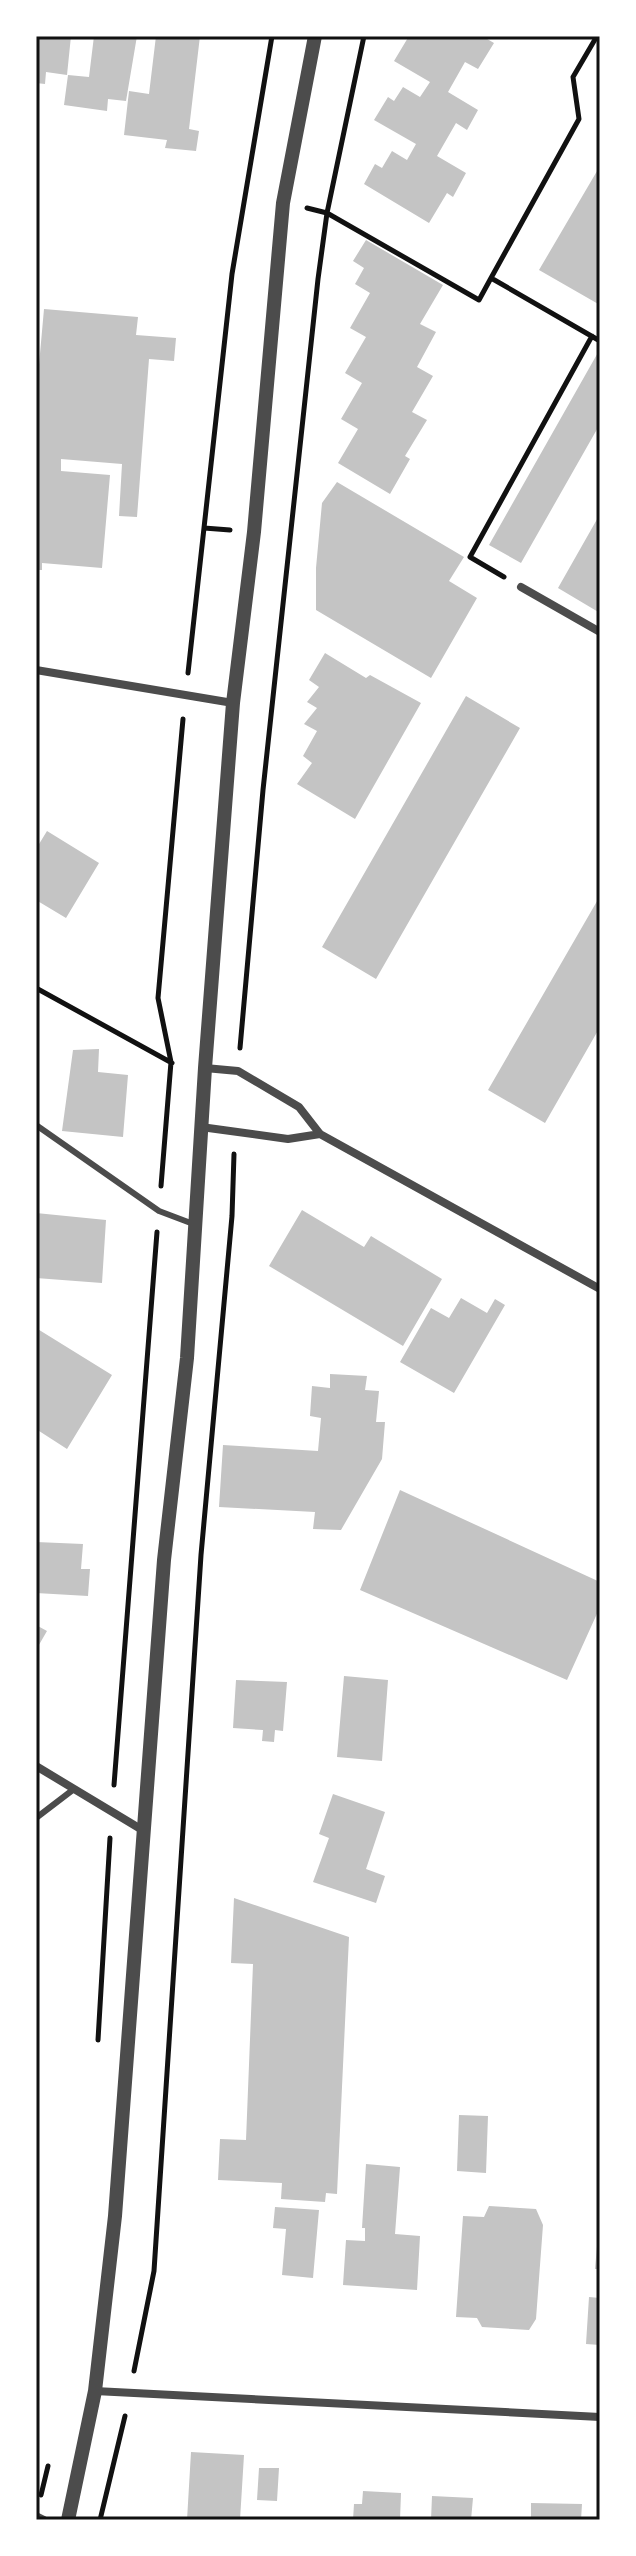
<svg xmlns="http://www.w3.org/2000/svg" width="636" height="2556" font-family="'Fira Sans',sans-serif">
<style>
.building{fill:#c4c4c4}
.lines{fill:none;stroke-linecap:round;stroke-linejoin:round}
.path{stroke:#111;stroke-width:5}
.service{stroke:#4c4c4c;stroke-width:6}
.minor{stroke:#4c4c4c;stroke-width:8}
.tertiary{stroke:#4c4c4c;stroke-width:14}
.neatline{fill:none;stroke:#111;stroke-width:3}
</style>
<rect width="100%" height="100%" fill="#fff"/>
<path class="building" d="M 36,36 L 71,36 L 67,75 L 46,72 L 45,84 L 36,83 Z
M 94,36 L 137,36 L 126,101 L 108,99 L 107,111 L 64,105 L 68,75 L 89,77 Z
M 156,36 L 200,36 L 189,129 L 199,131 L 196,151 L 165,148 L 167,140 L 124,135 L 129,91 L 149,94 Z
M 409,36 L 482,36 L 494,43 L 478,69 L 465,62 L 448,92 L 478,110 L 467,130 L 456,123 L 437,156 L 466,173 L 453,197 L 447,193 L 429,223 L 364,184 L 375,164 L 382,168 L 392,151 L 407,160 L 416,144 L 374,120 L 388,97 L 394,101 L 403,87 L 420,97 L 430,82 L 394,61 Z
M 600,166 L 600,305 L 539,270 Z
M 366,240 L 443,285 L 420,324 L 436,332 L 417,367 L 433,376 L 412,412 L 427,420 L 405,456 L 410,459 L 390,494 L 338,463 L 358,429 L 341,419 L 362,383 L 345,373 L 366,337 L 350,328 L 370,293 L 355,284 L 364,268 L 353,261 Z
M 44,309 L 138,317 L 136,335 L 176,338 L 174,361 L 149,359 L 137,517 L 119,516 L 122,464 L 61,459 L 61,471 L 110,475 L 102,568 L 42,563 L 42,570 L 36,570 L 36,398 Z
M 600,349 L 600,424 L 521,563 L 489,545 Z
M 337,482 L 464,557 L 449,581 L 477,598 L 431,678 L 316,610 L 316,568 L 322,503 Z
M 600,514 L 600,613 L 558,588 Z
M 325,653 L 366,678 L 370,675 L 421,703 L 355,819 L 297,784 L 312,763 L 303,756 L 317,731 L 304,724 L 317,708 L 307,702 L 319,687 L 309,680 Z
M 466,696 L 520,728 L 376,979 L 322,947 Z
M 47,831 L 99,863 L 66,918 L 36,900 L 36,849 Z
M 600,896 L 600,1027 L 545,1123 L 488,1090 Z
M 99,1049 L 98,1072 L 128,1075 L 123,1137 L 62,1131 L 73,1050 Z
M 302,1210 L 364,1247 L 371,1236 L 442,1279 L 403,1346 L 269,1266 Z
M 36,1213 L 106,1220 L 102,1283 L 36,1278 Z
M 461,1298 L 487,1313 L 495,1299 L 505,1305 L 454,1393 L 400,1362 L 431,1308 L 449,1318 Z
M 36,1328 L 112,1375 L 67,1449 L 36,1429 Z
M 330,1374 L 367,1376 L 365,1390 L 379,1391 L 376,1422 L 385,1422 L 382,1459 L 341,1530 L 313,1529 L 315,1512 L 219,1507 L 223,1445 L 318,1451 L 321,1418 L 310,1416 L 312,1386 L 330,1388 Z
M 400,1490 L 600,1582 L 600,1607 L 567,1680 L 360,1590 Z
M 36,1542 L 83,1544 L 81,1569 L 90,1569 L 88,1596 L 36,1593 Z
M 36,1625 L 47,1631 L 36,1650 Z
M 344,1676 L 388,1680 L 382,1761 L 337,1757 Z
M 236,1680 L 287,1682 L 283,1731 L 275,1730 L 274,1742 L 262,1741 L 263,1730 L 233,1728 Z
M 333,1794 L 385,1812 L 366,1869 L 385,1876 L 376,1903 L 313,1882 L 329,1838 L 319,1834 Z
M 234,1898 L 349,1937 L 337,2194 L 326,2193 L 325,2202 L 281,2199 L 282,2183 L 218,2180 L 220,2139 L 246,2140 L 253,1964 L 231,1963 Z
M 459,2115 L 488,2116 L 486,2173 L 457,2171 Z
M 366,2164 L 400,2167 L 395,2234 L 420,2236 L 417,2290 L 343,2285 L 346,2240 L 365,2241 L 365,2228 L 362,2228 Z
M 489,2206 L 536,2209 L 543,2225 L 536,2319 L 529,2330 L 482,2327 L 477,2318 L 456,2317 L 463,2216 L 484,2217 Z
M 275,2207 L 319,2210 L 313,2278 L 282,2275 L 286,2229 L 273,2228 Z
M 598,2235 L 600,2235 L 600,2269 L 595,2269 Z
M 589,2297 L 600,2298 L 600,2345 L 586,2344 Z
M 191,2452 L 244,2455 L 240,2520 L 187,2520 Z
M 259,2468 L 279,2468 L 277,2501 L 257,2500 Z
M 363,2491 L 401,2493 L 400,2520 L 353,2520 L 354,2504 L 362,2504 Z
M 432,2496 L 473,2498 L 471,2520 L 431,2520 Z
M 531,2503 L 582,2504 L 581,2520 L 531,2520 Z"/>
<g class="lines">
<path class="path" d="M 307,208 L 327,213 L 479,300 L 491,278 L 600,341
M 491,278 L 579,119 L 573,77 L 597,36
M 204,528 L 230,530
M 504,577 L 470,557 L 592,336
M 188,673 L 232,274 L 272,36
M 36,988 L 172,1063
M 240,1048 L 263,790 L 318,279 L 327,213 L 364,36
M 161,1186 L 171,1062 L 158,998 L 183,719
M 114,1785 L 157,1232
M 98,2040 L 110,1838
M 134,2371 L 154,2271 L 201,1555 L 232,1216 L 234,1154
M 41,2495 L 48,2466
M 100,2520 L 125,2416"/>
<path class="service" d="M 36,1125 L 159,1211 L 196,1225
M 36,1818 L 74,1789"/>
<path class="minor" d="M 521,587 L 600,632
M 36,670 L 233,703
M 205,1068 L 238,1071 L 299,1107 L 320,1134 L 600,1289
M 201,1127 L 288,1139 L 320,1134
M 36,1766 L 144,1831
M 95,2391 L 600,2417
M 36,2516 L 44,2520"/>
<path class="tertiary" d="M 68,2520 L 95,2391 L 115,2216 L 164,1560 L 187,1358 L 205,1068 L 233,703 L 254,532 L 283,203 L 315,36"/>
</g>
<rect width="636" height="2556" fill="none" stroke="#ffffff" stroke-width="76"/>
<rect x="38" y="38" width="560" height="2480" class="neatline"/>
</svg>
